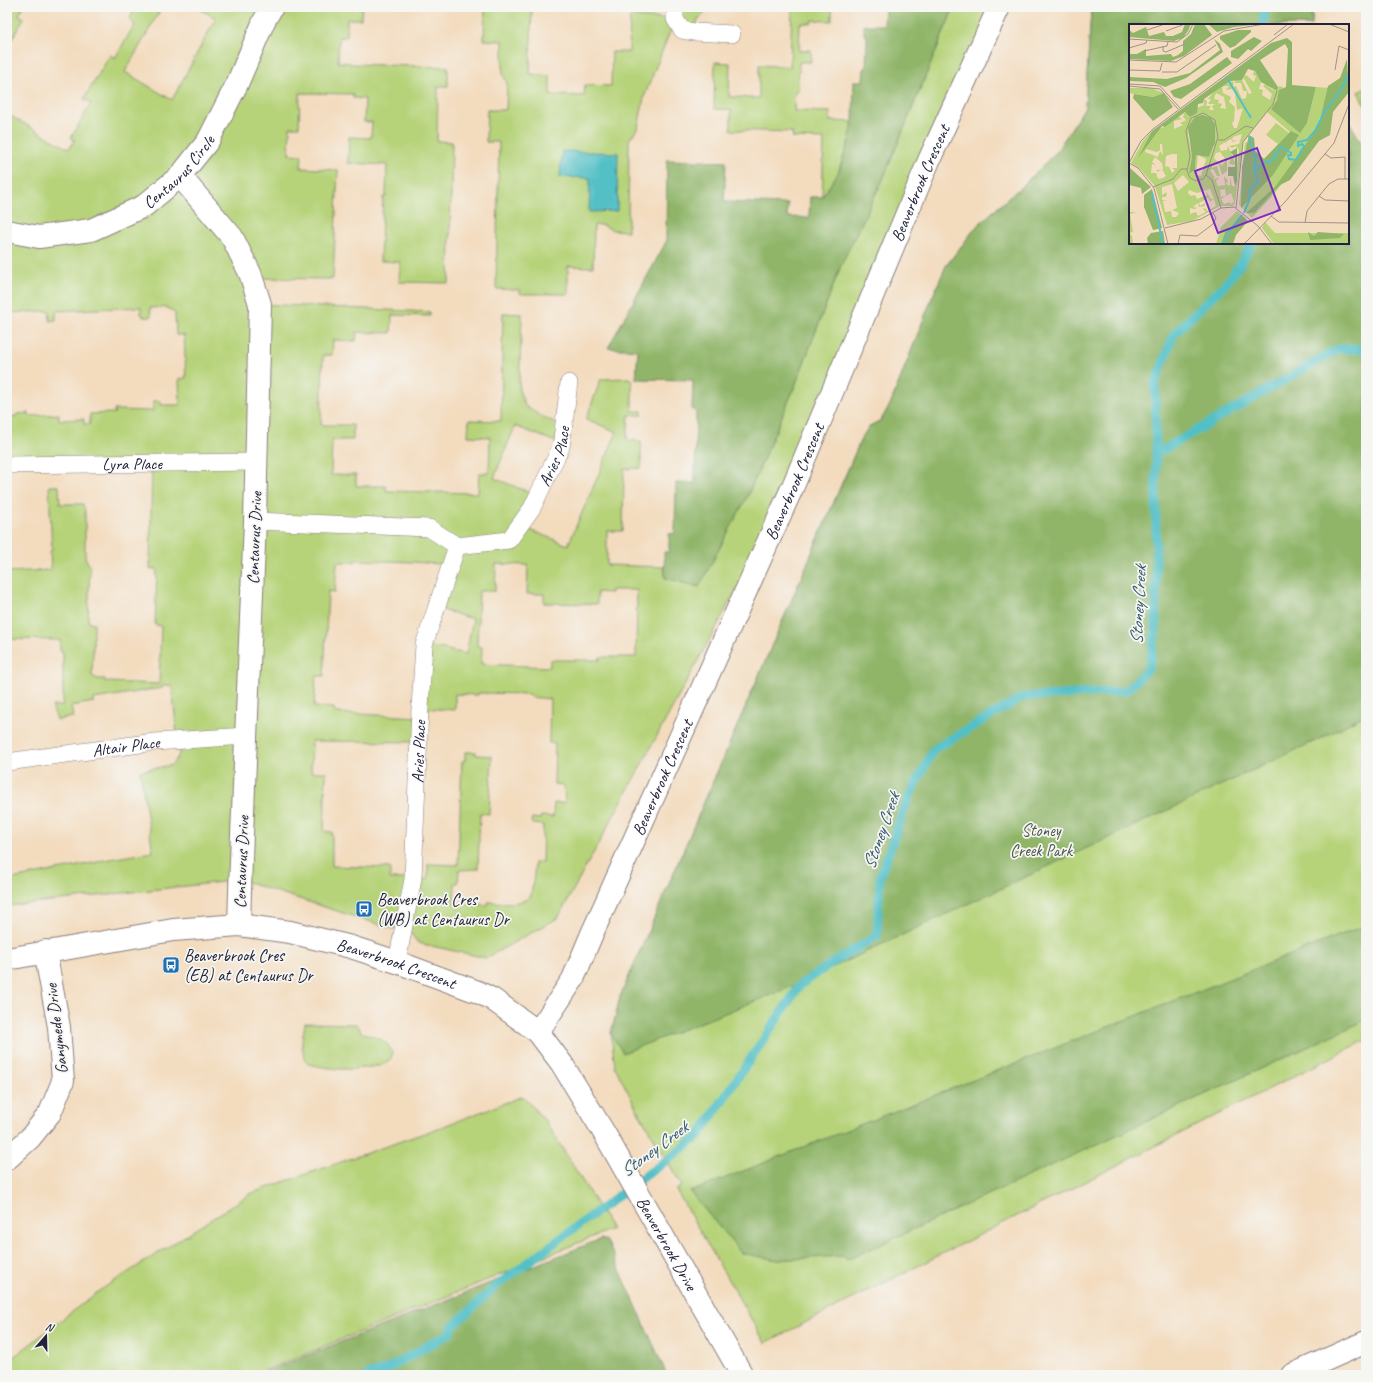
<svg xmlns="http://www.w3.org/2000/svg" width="1373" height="1382" font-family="Caveat,sans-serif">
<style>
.green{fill:#b6d379;stroke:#6c7a5a;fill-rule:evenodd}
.forest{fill:#90b569;stroke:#596c52}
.water{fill:#52c0c6;stroke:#3a7180}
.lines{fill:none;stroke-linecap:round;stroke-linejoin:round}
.stream{stroke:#52c0c6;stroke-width:9}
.service-casing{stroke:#8a7e7c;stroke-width:18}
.minor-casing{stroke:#8a7e7c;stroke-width:24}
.tertiary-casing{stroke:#8a7e7c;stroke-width:24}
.service{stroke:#fff;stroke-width:17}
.minor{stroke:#fff;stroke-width:22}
.tertiary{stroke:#fff;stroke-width:22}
.labels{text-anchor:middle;stroke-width:3.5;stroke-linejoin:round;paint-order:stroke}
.street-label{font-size:17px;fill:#22223b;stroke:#f6f6f2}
.park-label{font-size:17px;fill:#4e574e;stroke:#f6f6f2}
.poi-label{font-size:17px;fill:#22223b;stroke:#f6f6f2;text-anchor:start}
.water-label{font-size:18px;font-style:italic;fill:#33596c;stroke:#f6f6f2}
.inset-river{fill:none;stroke:#52c0c6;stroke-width:2}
.inset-road{fill:none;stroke:#9f918a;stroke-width:1}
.view{fill:#7b2cbf;fill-opacity:0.15;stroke:#7b2cbf;stroke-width:2}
.inset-edge{fill:none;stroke:#22223b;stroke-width:2}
</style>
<rect width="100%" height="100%" fill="#f6f6f2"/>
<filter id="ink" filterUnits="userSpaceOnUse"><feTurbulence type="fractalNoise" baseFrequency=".025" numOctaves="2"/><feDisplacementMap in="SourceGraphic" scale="8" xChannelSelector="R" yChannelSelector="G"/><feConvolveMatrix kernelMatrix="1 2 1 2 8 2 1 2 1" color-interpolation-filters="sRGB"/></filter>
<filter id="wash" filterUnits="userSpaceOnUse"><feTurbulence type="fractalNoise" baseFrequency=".012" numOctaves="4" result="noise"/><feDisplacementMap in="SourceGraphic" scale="16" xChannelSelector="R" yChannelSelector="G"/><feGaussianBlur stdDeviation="0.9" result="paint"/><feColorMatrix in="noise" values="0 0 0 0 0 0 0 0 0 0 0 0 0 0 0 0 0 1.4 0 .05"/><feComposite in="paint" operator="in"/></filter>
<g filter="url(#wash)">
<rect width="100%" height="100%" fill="#f3dbbe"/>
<path class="green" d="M 7,7 L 23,7 L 19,15 L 24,18 L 7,48 Z
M 136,7 L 162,7 L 125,72 L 172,100 L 216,18 L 196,7 L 362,7 L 361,19 L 347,19 L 347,37 L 339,37 L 338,62 L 350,63 L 350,64 L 448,67 L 448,86 L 438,86 L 437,141 L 452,142 L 449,283 L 399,282 L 400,262 L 380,261 L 383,197 L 386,197 L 387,165 L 348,163 L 349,137 L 371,138 L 372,122 L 364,122 L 365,99 L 353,98 L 353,94 L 300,93 L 299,127 L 290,127 L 289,154 L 302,155 L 301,168 L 338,170 L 333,279 L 252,278 L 260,304 L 430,312 L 430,316 L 392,315 L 391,333 L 357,332 L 356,341 L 333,340 L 332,355 L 323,355 L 321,425 L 353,425 L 353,440 L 332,440 L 331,475 L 356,475 L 356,486 L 386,486 L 386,491 L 478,493 L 479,473 L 489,473 L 490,437 L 468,436 L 469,420 L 501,421 L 503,313 L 522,314 L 519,390 L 525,406 L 539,415 L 563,426 L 561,444 L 515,426 L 494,478 L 538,496 L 520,526 L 568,545 L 617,432 L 586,419 L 601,379 L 628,378 L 632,379 L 632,411 L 642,411 L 642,415 L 629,415 L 627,440 L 641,441 L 641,468 L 624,469 L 623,531 L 607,531 L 607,565 L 664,567 L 666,578 L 748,495 L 795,386 L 841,265 L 883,179 L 954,7 L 1000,7 L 793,486 L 558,918 L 486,958 L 418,943 L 404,924 L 393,929 L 240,880 L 7,906 L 7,880 L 98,862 L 98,861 L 153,852 L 140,771 L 172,765 L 179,755 L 172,685 L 163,686 L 162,688 L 94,699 L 94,702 L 71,706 L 73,717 L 57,720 L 52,706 L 63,706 L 63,651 L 60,651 L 60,640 L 7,639 L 7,572 L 51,570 L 50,551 L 52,550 L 49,486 L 59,486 L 60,504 L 83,504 L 85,511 L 85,557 L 90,567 L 88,622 L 94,623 L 92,676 L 98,679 L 105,679 L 105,682 L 159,684 L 161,626 L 155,625 L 157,569 L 150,569 L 152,464 L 7,465 L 7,417 L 16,416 L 17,414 L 29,413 L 29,416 L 59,414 L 59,420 L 84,419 L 84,424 L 90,424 L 90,414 L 115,413 L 114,410 L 153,411 L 153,401 L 161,401 L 161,405 L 180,405 L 179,379 L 186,378 L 184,335 L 176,335 L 175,313 L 166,307 L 150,308 L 151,317 L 143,317 L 143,315 L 141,314 L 141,307 L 56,311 L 56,320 L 50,321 L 49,311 L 7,313 L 7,114 L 69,149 L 75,140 L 71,138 L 91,103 L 84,99 L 110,55 L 115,58 L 135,24 L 129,20 ZM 355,560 L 414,562 L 451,565 L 436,608 L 473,619 L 466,654 L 424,645 L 420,708 L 455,710 L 455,694 L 478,695 L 478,693 L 530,694 L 530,697 L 550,699 L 549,743 L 555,743 L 554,785 L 564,786 L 565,803 L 554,803 L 553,817 L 541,816 L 540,819 L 532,818 L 532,824 L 543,825 L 542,862 L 535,862 L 534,875 L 531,896 C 519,906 503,902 488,902 L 488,905 L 454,903 L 455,883 L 458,883 L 459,870 L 478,869 L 480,813 L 489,814 L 492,756 L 476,755 L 476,752 L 465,752 L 465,761 L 462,761 L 458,865 L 428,864 L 428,879 L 390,879 L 390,868 L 332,866 L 332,832 L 324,831 L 326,772 L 311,772 L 312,741 L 419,742 L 420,717 L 337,713 L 334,712 L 334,708 L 314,707 L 316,676 L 324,676 L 328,591 L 335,592 L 337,562 L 355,562 ZM 496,564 L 528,565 L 527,594 L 544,594 L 544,603 L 597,604 L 597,592 L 611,593 L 611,590 L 637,590 L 636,657 L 600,657 L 600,660 L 550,660 L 550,667 L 481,664 L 482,647 L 477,646 L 479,591 L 495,591 Z
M 452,7 L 532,7 L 530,74 L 550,76 L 550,95 L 584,96 L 585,85 L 611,86 L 612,52 L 629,52 L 630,17 L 675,19 L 675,7 L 705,7 C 704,13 704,16 698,19 L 694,32 L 675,19 L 644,97 L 638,128 L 629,140 L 628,231 L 613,230 L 602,225 L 594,225 L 593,267 L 568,266 L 568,294 L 522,294 L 520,293 L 520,290 L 496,289 L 499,142 L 486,142 L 487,110 L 506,110 L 507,83 L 503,74 L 503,41 L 484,40 L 485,9 L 452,8 Z
M 792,7 L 832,7 L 832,21 L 812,20 L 812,23 L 800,23 L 799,51 L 811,50 L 811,62 L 799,62 L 798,91 L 795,91 L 794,111 L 830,112 L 830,121 L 853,122 L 849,141 L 838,173 L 822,198 L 824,139 L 793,138 L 792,132 L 731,130 L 731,110 L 714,109 L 715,62 L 730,63 L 729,97 L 759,98 L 759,65 L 790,67 Z
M 1093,7 L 1312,7 L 1312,25 L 1130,25 L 1130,243 L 1348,243 L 1348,119 L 1366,152 L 1366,1040 L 765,1343 L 676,1190 L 682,1186 L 638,1111 L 615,1067 L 611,1034 L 620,997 L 862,437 L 870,426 L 881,420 L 890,405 L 932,298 L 946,266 L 977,226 L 1020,188 L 1057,151 L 1085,107 L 1091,12 Z
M 1366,88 L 1366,107 L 1358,92 Z
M 305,1023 L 357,1024 L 362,1033 C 375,1036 388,1040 393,1054 C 391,1057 390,1060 388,1062 C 382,1066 376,1066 370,1067 C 348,1071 330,1069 308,1064 C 299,1046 302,1042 305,1023 Z
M 523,1096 L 546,1122 L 612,1229 L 254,1375 L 7,1375 L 7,1362 L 99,1291 L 252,1193 L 433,1130 Z"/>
<path class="forest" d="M 885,7 L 954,7 L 883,179 L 841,265 L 795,386 L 748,495 L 699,587 L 665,578 L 664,552 L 669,552 L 669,534 L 675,533 L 676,483 L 695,483 L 696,411 L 692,410 L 693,380 L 636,379 L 638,350 L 608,348 L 666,242 L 667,160 L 726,162 L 724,202 L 788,204 L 787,217 L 809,218 L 810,197 L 822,197 L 838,173 L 849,141 L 853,122 L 854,81 L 863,81 L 864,68 L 866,68 L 867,36 L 864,35 L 864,25 L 884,25 Z
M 1093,7 L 1312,7 L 1312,25 L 1130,25 L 1130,243 L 1348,243 L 1348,119 L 1366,152 L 1366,714 L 1328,735 L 791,987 L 623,1053 L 611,1034 L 620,997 L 862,437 L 870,426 L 881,420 L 890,405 L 932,298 L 946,266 L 977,226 L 1020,188 L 1057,151 L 1085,107 L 1091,12 Z
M 1366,925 L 1366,1020 L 847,1260 L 843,1256 L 777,1260 L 741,1253 L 690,1192 Z
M 601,1239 L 607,1241 L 667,1375 L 258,1375 Z"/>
<path class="water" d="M 562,151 L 618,153 L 617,211 L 589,212 L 590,178 L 560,177 Z"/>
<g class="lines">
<path class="stream" d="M 1263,25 L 1265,7
M 1156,454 L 1155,384 L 1174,334 L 1225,284 L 1239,266 L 1252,243
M 368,1375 L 387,1369 L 450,1333 L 451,1328 L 496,1286 L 698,1137 L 800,985 L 834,962 L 877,936 L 880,877 L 907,801 L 934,749 L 1023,697 L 1126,691 L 1149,668 L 1156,630 L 1156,454 L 1338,349 L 1366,349"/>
</g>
</g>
<g filter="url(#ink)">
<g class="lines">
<g class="service-casing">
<g id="service">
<path d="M 675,7 L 675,19 L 682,30 L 694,32 L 732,34"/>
<path id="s1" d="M 7,465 L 256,462"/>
<path id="s2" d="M 255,521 L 429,528 L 457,546 L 509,540 L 532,508 L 561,447 L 569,383"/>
<path id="s3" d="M 7,762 L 155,742 L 246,736"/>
<path id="s4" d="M 397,962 L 413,879 L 420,708 L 424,645 L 457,546"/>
</g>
</g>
<g class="minor-casing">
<g id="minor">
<path d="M 180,176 L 232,237 L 250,273 L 260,304 L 255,521 L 241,859 L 239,925"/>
<path id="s5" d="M 7,231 L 39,237 L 91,230 L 144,206 L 180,176 L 208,141 L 237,84 L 264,21 L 272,7"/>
<path id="s6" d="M 538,1032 L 573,979 L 591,936 L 793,486 L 930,158 L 999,7"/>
<path d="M 7,1159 L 30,1138 L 50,1113 L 63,1081 L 59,1027 L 45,951"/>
<path d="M 1292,1375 L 1366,1342"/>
</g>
</g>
<g class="tertiary-casing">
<g id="tertiary">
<path id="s7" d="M 7,959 L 173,930 L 239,925 L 290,932 L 351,947 L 397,962 L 478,992 L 492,999 L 538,1032 L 562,1064 L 603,1131 L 742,1375"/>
</g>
</g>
<use href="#service" class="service"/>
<use href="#minor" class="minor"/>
<use href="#tertiary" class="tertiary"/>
</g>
</g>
<defs>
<g id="bus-square" transform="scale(0.9)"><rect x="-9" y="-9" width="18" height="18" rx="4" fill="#1f6fb2" stroke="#f6f6f2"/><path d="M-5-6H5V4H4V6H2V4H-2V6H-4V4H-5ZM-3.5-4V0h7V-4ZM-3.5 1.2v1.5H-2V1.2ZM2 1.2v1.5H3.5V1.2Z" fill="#fff"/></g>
</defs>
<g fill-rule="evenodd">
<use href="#bus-square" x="364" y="909"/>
<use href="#bus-square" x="171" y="965"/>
</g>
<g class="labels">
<g class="street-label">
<text dy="6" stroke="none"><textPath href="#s5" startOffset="192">Centaurus Circle</textPath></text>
<text dy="6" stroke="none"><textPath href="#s6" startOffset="932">Beaverbrook Crescent</textPath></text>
<text dy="6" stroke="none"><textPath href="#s2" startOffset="356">Aries Place</textPath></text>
<text dy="6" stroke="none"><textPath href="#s1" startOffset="125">Lyra Place</textPath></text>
<text dy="6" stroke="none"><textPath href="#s6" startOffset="608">Beaverbrook Crescent</textPath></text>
<text transform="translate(254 538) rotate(-88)" y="6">Centaurus Drive</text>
<text dy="6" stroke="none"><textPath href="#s3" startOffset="120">Altair Place</textPath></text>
<text dy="6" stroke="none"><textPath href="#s4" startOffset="212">Aries Place</textPath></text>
<text dy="6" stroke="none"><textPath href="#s6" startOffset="284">Beaverbrook Crescent</textPath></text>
<text transform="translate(241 862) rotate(-88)" y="6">Centaurus Drive</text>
<text dy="6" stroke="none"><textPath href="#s7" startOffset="397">Beaverbrook Crescent</textPath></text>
<text transform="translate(56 1029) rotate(-97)" y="6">Ganymede Drive</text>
<text dy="6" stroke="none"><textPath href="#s7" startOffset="804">Beaverbrook Drive</textPath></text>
</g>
<g class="park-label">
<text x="1041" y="836">Stoney<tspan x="1041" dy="20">Creek Park</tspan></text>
</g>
<g class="poi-label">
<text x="377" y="905">Beaverbrook Cres<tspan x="377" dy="20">(WB) at Centaurus Dr</tspan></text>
<text x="184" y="961">Beaverbrook Cres<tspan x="184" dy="20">(EB) at Centaurus Dr</tspan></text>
</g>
<g class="water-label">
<text transform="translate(1138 605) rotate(-87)" y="6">Stoney Creek</text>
<text transform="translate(881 831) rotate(-71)" y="6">Stoney Creek</text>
<text transform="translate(654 1149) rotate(-37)" y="6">Stoney Creek</text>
</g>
</g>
<g transform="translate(1129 24)">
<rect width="220" height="220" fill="#f3dbbe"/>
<path d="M 125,46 L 132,57 L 141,64 L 147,67 L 150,62 L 154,63 L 145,81 L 178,99 L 187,63 L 213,65 L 176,130 L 145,170 L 123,194 L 110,181 L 116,119 L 125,114 L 126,127 L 135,135 L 161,108 L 138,88 L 114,118 L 106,179 L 104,182 L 91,182 L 63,197 L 38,201 L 26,162 L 10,144 L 2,139 L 14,117 L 23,107 L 18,121 L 31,104 L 36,103 L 49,92 L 53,95 L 45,97 L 45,105 L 54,101 L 51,99 L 57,96 L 54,93 L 55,89 L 58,88 L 61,93 L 68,89 L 67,84 L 75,81 L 75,75 L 78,77 L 77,82 L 82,82 L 80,86 L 85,86 L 83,82 L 86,80 L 79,80 L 82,75 L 79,75 L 88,64 L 101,57 L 105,58 L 104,63 L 107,62 L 113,75 L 117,74 L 118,67 L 114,67 L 112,59 L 106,59 L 106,56 L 113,56 L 120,70 L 123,69 L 114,53 L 117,51 L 125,58 L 127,52 L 124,51 ZM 132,58 L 137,60 L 134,62 L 143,70 L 141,76 L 133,71 L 134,66 L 130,65 ZM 96,62 L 100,62 L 97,66 L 103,65 L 106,69 L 108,86 L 114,84 L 108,104 L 105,104 L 103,99 L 105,97 L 106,83 L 100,78 L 102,73 L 94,69 L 93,63 ZM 87,69 L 95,73 L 97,85 L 91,84 L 93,80 L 89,79 L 90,76 L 85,75 ZM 82,94 L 86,100 L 85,123 L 80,133 L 67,131 L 66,146 L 61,150 L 63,133 L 59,110 ZM 113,110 L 110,120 L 100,122 L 103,124 L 107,122 L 110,126 L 106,162 L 103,162 L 101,153 L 101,162 L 97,160 L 99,157 L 95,152 L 96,161 L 89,162 L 87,157 L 91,153 L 83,156 L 86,154 L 81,146 L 84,145 L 88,152 L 91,152 L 88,142 L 83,144 L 83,141 L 90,140 L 93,151 L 98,147 L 98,133 L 102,134 L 100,140 L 107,141 L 99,122 L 98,126 L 92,127 L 90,122 L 96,118 L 98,121 L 97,118 L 102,115 L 104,118 L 107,117 L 103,116 L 104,113 ZM 31,120 L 33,120 L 34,131 L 31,127 L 29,133 L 16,128 L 17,125 L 28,128 L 31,126 ZM 91,128 L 97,136 L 93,142 L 85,134 L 87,129 ZM 43,130 L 48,130 L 48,144 L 43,144 L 46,146 L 43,149 L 40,143 L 36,142 L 37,132 ZM 69,131 L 77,135 L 72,152 L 67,151 ZM 26,133 L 33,139 L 34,145 L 28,146 L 28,148 L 33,145 L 37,152 L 34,154 L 29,155 L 27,149 L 22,149 L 23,140 L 27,141 L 23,138 ZM 54,151 L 60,158 L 49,167 L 45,159 ZM 43,160 L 48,184 L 43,186 L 50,189 L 47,193 L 43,193 L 42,187 L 36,188 L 34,177 L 39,177 L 33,176 L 33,173 L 37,173 L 38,168 L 33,171 L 33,163 ZM 81,165 L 85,175 L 82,175 L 77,167 L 78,171 L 68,175 L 66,171 L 62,172 L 59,169 L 60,166 L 68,169 ZM 96,165 L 97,172 L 102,169 L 105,178 L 101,180 L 100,173 L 101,178 L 95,180 L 92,175 L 97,172 L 92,173 L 91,166 ZM 79,174 L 81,178 L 85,175 L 87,182 L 78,187 L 76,184 L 74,185 L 77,188 L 69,192 L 67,188 L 61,190 L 61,184 L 65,185 L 69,184 L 64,183 L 69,179 L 70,183 L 76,182 L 76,179 L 71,182 L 70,179 ZM 0,64 L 21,64 L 35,69 L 24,73 L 0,69 ZM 147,99 L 160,109 L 149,120 L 137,111 ZM 108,187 L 114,192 L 96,208 L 92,220 L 87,220 L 92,203 ZM 0,188 L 7,188 L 1,190 L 4,208 L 0,209 L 3,212 L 4,220 L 0,220 ZM 136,198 L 146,209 L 220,209 L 220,220 L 145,220 L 133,204 Z" fill="#b6d379" fill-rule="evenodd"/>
<path d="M 56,0 L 62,0 L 59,7 L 54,14 L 45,17 L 0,13 L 0,6 L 4,9 L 17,3 L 20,12 L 35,8 L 37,12 L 44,12 L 53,8 ZM 66,0 L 75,0 L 83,11 L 55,32 L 42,37 L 0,35 L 0,27 L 1,30 L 8,30 L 17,25 L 17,32 L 42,30 L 44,33 L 49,31 L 54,27 L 54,17 L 62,10 ZM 79,0 L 132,0 L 105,3 L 88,8 ZM 109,6 L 122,6 L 122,8 L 106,22 L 101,24 L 91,15 L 91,12 ZM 125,13 L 133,17 L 122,27 L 119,25 L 109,35 L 102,33 L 102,27 ZM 158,14 L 163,18 L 163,61 L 187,63 L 178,99 L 171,109 L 142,85 L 148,76 L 150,66 L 157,63 L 159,25 L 156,20 L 131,36 L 149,63 L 148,67 L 132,58 L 126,47 L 119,45 L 113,56 L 101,57 L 75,75 L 74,79 L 69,80 L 68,89 L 61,93 L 56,88 L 36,103 L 33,102 L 9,134 L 23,107 L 142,19 ZM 85,15 L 91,20 L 94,28 L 57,54 L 36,63 L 24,58 L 0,57 L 0,53 L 38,55 L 61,49 L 91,26 ZM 98,33 L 103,39 L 52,75 L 45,73 L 41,67 L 61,60 ZM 218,35 L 220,68 L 204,88 L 201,111 L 190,117 L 161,156 L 151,161 L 125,189 L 117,189 L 146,163 L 184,110 L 191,96 L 199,62 L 211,54 ZM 35,69 L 44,83 L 24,97 L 4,74 L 5,70 L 24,73 ZM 73,91 L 82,94 L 86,100 L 86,119 L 80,133 L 67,131 L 66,146 L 60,150 L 63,133 L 59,103 L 66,93 ZM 162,107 L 170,111 L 144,151 L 112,184 L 113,143 L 120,111 L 125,114 L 126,127 L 135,135 ZM 108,124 L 108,157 L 106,162 L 104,152 L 99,152 L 99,143 L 106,143 L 106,133 L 101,128 ZM 1,144 L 22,163 L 13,170 L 12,164 L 0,161 ZM 23,165 L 33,204 L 24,206 L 15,183 L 15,171 ZM 114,192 L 119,197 L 107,211 L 104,220 L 92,220 L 96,208 ZM 34,207 L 36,220 L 19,220 L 18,214 L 22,209 ZM 179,208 L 185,212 L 189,208 L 215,210 L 211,214 L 181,216 Z" fill="#90b569"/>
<path class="inset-river" d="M 98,54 L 122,94M 120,112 L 127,136 L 125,147M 23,169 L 34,220M 115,189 L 121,174 L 121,165 L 129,158 L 126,148 L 132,140 L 146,135 L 146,130 L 152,123 L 162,129 L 162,131 L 159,131 L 160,135 L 167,136 L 175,122 L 173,120 L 169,122 L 169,118 L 178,116 L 186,107 L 196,87 L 213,64 L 220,49M 95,220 L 99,209 L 113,191"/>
<path class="inset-road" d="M 200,0 L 220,8M 18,6 L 36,0M 37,7 L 56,0M 145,11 L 159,0M 0,15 L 48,18 L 59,10 L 64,0M 34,22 L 34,27 L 37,28 L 56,20M 0,24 L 17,19 L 18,16M 15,27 L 38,22 L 39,18M 0,36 L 47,38 L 95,7 L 135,0M 0,46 L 31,47 L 33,39M 206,46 L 210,22 L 220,26M 33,48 L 48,48 L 87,21M 0,60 L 31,62 L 51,84M 0,62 L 31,65 L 49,85M 74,89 L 86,96 L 89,113 L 77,151 L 74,155 L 67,157 L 61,154 L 58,147 L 61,132 L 57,107 L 62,94 ZM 89,116 L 95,116 L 117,102 L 124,104M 196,130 L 202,134 L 216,133 L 216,155M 0,139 L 9,144 L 25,164 L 39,220M 0,139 L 12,117 L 24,105 L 165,0M 77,151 L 83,156 L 92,184M 24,163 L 44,155 L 52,145 L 58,145M 190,172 L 196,176 L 220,177M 107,184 L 114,118 L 144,80 L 148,67M 142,192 L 150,198 L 220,199M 176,199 L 178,187 L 200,160 L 209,155 L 220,155M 36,204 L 72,195 L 92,184 L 105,183 L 129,202 L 143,220M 49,220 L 51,211 L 68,212 L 84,200 L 87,194 L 84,189M 115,220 L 156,178 L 205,119 L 220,80"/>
<path class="view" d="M 128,124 L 151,186 L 89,209 L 66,147 Z"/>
<rect width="220" height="220" class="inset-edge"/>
</g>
<rect width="1373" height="1382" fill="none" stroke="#f6f6f2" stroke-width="24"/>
<g transform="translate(46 1336) rotate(20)" stroke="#f6f6f2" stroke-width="3" paint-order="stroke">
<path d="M0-3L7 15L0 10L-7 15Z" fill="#22223b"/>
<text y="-6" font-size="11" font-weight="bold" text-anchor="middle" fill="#22223b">N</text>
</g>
</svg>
